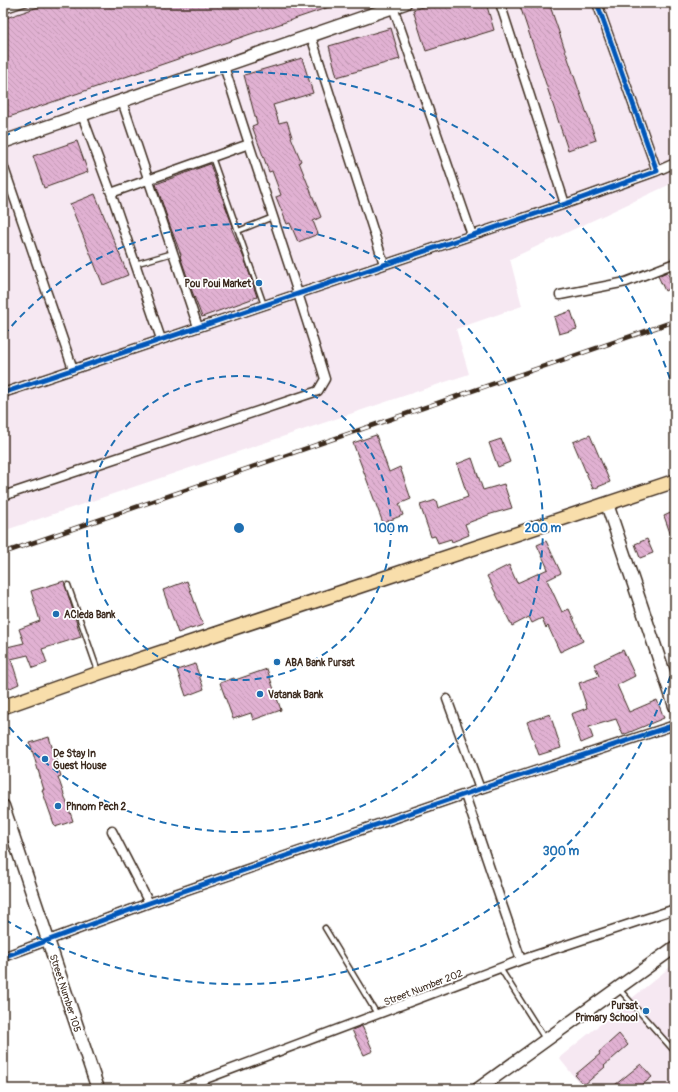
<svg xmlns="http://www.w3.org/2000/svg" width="678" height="1092" font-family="Pangolin,sans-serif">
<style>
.built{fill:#f6e8f2}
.building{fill:url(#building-back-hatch);stroke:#3b2a1e}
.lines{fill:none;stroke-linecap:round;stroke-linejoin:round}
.lane-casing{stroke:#3b2a1e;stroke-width:7}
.street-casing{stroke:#3b2a1e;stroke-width:11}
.secondary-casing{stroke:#3b2a1e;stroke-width:15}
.primary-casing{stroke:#3b2a1e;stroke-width:16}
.lane{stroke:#fff;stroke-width:4}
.street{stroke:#fff;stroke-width:8}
.secondary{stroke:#fff;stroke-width:12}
.primary{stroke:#f8deab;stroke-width:13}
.rail-casing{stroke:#3b2a1e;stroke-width:4.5}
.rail{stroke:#fff;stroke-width:3;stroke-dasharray:9;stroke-linecap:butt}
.cycleway-casing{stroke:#fff;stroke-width:8}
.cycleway{stroke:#0057b8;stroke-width:5}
.ring{fill:none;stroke:#1f6fb2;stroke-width:2;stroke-dasharray:7 5}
.poi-dot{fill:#1f6fb2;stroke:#fff;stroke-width:1.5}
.labels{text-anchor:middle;stroke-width:3.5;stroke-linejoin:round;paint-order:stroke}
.poi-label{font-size:10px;font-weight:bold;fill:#3b2a1e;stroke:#fff;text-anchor:start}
.street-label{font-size:10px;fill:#3b2a1e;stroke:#fff}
.centre{fill:#1f6fb2;stroke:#fff;stroke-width:2}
.ring-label{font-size:12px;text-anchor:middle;font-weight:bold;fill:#1f6fb2;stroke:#fff;stroke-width:3.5;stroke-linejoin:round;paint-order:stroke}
</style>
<defs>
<pattern id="building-back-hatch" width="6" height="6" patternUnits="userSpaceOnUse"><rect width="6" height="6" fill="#e1b1d2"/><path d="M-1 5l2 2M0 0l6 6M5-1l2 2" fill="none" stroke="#c298b4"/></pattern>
</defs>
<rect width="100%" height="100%" fill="#fff"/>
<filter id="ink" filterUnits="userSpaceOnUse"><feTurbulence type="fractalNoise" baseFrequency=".025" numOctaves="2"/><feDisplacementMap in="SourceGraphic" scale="8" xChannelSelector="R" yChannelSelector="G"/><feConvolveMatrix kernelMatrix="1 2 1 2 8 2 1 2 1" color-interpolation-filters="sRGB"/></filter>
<g filter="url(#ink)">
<path class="built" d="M 3,3 L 675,3 L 675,182 L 510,259 L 522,306 L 456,329 L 469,374 L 3,531 Z
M 675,963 L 675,1089 L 584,1089 L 559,1058 Z"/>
<path class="building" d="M 50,3 L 338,3 L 338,4 L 3,119 L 3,19 Z
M 434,3 L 486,3 L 494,30 L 426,51 L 413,10 Z
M 519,3 L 549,3 L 596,140 L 568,150 Z
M 391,28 L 400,59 L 337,77 L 329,46 Z
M 302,58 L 313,93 L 273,105 L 279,123 L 287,121 L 292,137 L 291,137 L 301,161 L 299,162 L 321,217 L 313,221 L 318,234 L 298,242 L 290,223 L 287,224 L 276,197 L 281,195 L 272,171 L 269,172 L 252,126 L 257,124 L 244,75 Z
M 77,141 L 88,172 L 44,188 L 33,156 Z
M 210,164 L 233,227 L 231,227 L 246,263 L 257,297 L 202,317 L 192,291 L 180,256 L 181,255 L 170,226 L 156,184 Z
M 95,194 L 128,275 L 103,285 L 70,204 Z
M 667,272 L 674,286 L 665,291 L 658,276 Z
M 571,311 L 577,329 L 559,334 L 554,317 Z
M 376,435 L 389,472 L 400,467 L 411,499 L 399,504 L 403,515 L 383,523 L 353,443 Z
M 590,435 L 610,482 L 593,489 L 573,442 Z
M 501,439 L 510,462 L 498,467 L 489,443 Z
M 472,458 L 483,490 L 504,484 L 512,508 L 491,514 L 465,524 L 469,535 L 452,542 L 451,539 L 438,543 L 435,536 L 431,537 L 420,505 L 436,500 L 438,508 L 468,497 L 457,464 Z
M 675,511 L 675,544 L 674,544 L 664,516 Z
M 647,539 L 653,553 L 640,558 L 635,544 Z
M 546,541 L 561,573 L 547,580 L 562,612 L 569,609 L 583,641 L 560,652 L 548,626 L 546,628 L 542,618 L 532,623 L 529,617 L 512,626 L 487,576 L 509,565 L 517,583 L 548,569 L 537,545 Z
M 64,581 L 81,637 L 42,649 L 47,663 L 33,668 L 28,655 L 11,659 L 19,684 L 8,689 L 3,675 L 3,641 L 5,640 L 7,647 L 24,643 L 19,629 L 40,621 L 31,591 Z
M 187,581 L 203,625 L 191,629 L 191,628 L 178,633 L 163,590 Z
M 623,650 L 635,676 L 617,685 L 629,712 L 657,700 L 664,718 L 623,735 L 616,719 L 589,727 L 593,738 L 581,743 L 571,714 L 587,708 L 579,683 L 599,676 L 594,664 Z
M 195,664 L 204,689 L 186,696 L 177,670 Z
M 267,669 L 281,710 L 253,720 L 251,713 L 233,719 L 220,683 L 234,678 L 235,680 Z
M 550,714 L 561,748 L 539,755 L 527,722 Z
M 49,737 L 61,776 L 58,777 L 73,821 L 55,827 L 42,790 L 44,790 L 30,743 Z
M 362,1026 L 373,1051 L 364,1055 L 352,1030 Z
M 619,1034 L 628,1045 L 604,1066 L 605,1067 L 584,1085 L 575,1075 L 600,1054 L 599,1052 Z
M 641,1064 L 652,1077 L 637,1089 L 610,1089 Z"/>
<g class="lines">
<g class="lane-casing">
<path id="lane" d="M 3,11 L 27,3
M 212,157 L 264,305
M 238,231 L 273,217
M 135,264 L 173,253
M 68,585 L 98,671
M 325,928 L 377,1014
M 500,968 L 545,1039
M 619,989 L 675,1052"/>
</g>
<g class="street-casing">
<path id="street" d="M 500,3 L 565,204
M 393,7 L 472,235
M 311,36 L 384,264
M 122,101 L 198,327
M 82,115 L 111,193 L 161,339
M 3,165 L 73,369
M 657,171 L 675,163
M 111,193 L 249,144
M 560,295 L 626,282 L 675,263
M 3,393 L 565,204 L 657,171 L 597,3
M 3,496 L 318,391 L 325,379 C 293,274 257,171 224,66
M 447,699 L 480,789
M 465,795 L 521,960
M 112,831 L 149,903
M 3,957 L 149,903 L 480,789 L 675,725
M 179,1089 L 521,960 L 675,909"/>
</g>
<g class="secondary-casing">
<path id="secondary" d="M 3,142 L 405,3
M 607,504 L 675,706
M 3,806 L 98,1089
M 478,1089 L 675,947"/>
</g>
<g class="primary-casing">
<path id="primary" d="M 3,707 L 99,673 L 675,481"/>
</g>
<use href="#lane" class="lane"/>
<use href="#street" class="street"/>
<use href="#secondary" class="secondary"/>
<use href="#primary" class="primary"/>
<g class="rail-casing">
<path id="rail" d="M 3,553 L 675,321"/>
</g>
<use href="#rail" class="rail"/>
<g class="cycleway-casing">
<path id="cycleway" d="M 3,393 L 565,204 L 657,171 L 597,3
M 3,957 L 149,903 L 480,789 L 675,725"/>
</g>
<use href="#cycleway" class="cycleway"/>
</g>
</g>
<g class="ring">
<circle cx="239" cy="528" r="152"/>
<path d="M4 335A304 304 0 1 1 4 721"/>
<path d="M674 665A456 456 0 0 1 4 919M4 137A456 456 0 0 1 674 391"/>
</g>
<g class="poi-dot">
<circle cx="259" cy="283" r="4"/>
<circle cx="56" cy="614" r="4"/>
<circle cx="277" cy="662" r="4"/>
<circle cx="260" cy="694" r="4"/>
<circle cx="45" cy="759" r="4"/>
<circle cx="58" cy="806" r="4"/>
<circle cx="646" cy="1011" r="4"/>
</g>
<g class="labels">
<g class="poi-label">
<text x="251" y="287" text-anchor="end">Pou Poui Market</text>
<text x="64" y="618">ACleda Bank</text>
<text x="285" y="666">ABA Bank Pursat</text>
<text x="268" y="698">Vatanak Bank</text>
<text x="53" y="757">De Stay In<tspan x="53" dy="12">Guest House</tspan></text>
<text x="66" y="810">Phnom Pech 2</text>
<text x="638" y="1009" text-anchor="end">Pursat<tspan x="638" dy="12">Primary School</tspan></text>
</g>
<g class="street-label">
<text transform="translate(423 987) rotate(-21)" y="4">Street Number 202</text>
<text transform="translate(66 993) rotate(72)" y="4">Street Number 105</text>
</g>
</g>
<circle cx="239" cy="528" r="6" class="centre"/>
<g class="ring-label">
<text x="391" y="532">100 m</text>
<text x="543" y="532">200 m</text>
<text x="561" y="855">300 m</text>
</g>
<rect width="678" height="1092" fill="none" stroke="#fff" stroke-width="16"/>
<rect x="8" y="8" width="662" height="1076" fill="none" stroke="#3b2a1e" stroke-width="1.5" filter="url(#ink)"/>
</svg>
